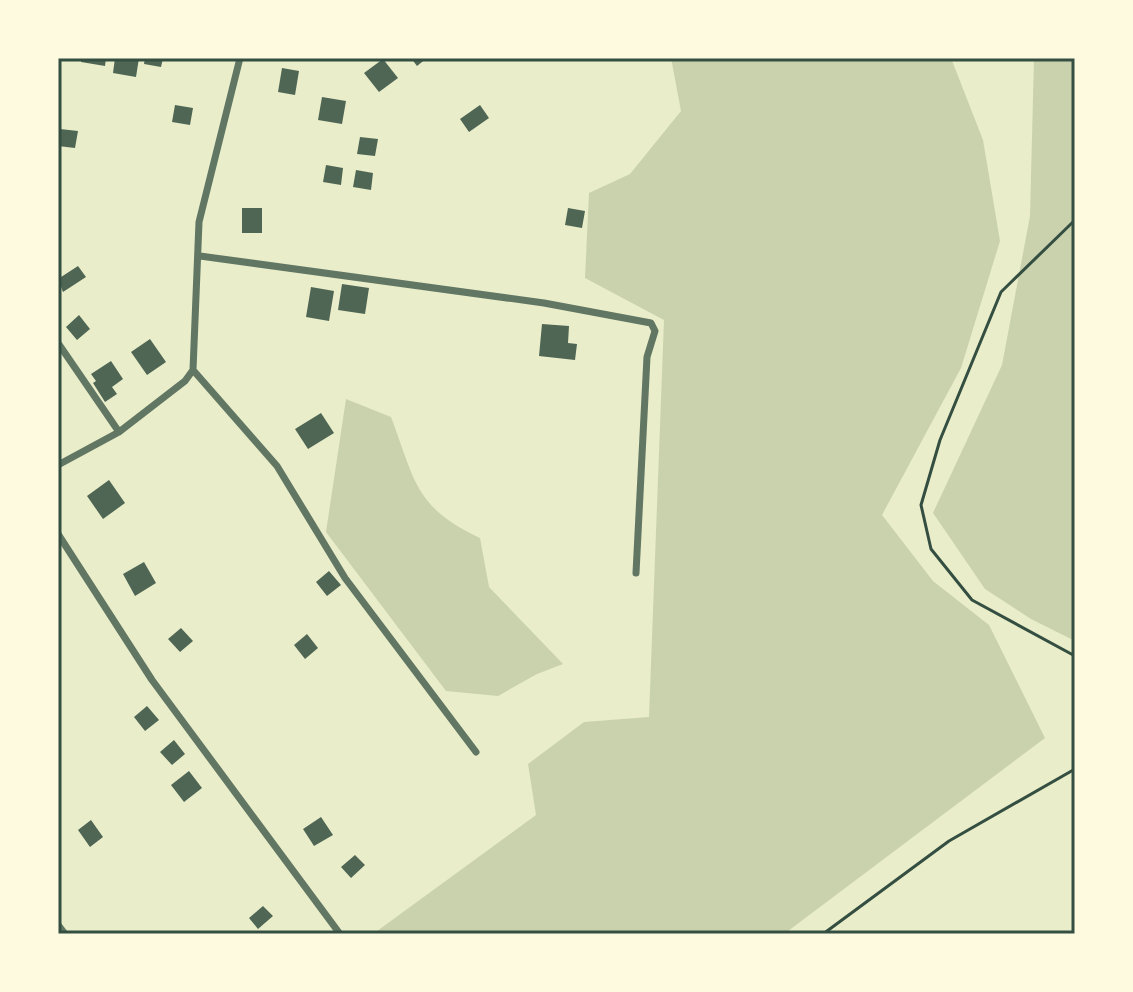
<svg xmlns="http://www.w3.org/2000/svg" width="1133" height="992" font-family="Raleway,sans-serif">
<style>
.green{fill:#cad2ad}
.building{fill:#4f6655}
.lines{fill:none;stroke-linecap:round;stroke-linejoin:round}
.path{stroke:#344e41;stroke-width:3}
.minor{stroke:#617663;stroke-width:7}
.neatline{fill:none;stroke:#344e41;stroke-width:3}
</style>
<rect width="100%" height="100%" fill="#e9edc9"/>
<path class="green" d="M 671,58 L 951,58 L 983,140 L 1000,241 L 961,368 L 882,515 L 933,581 L 989,625 L 1045,738 L 784,934 L 373,934 L 536,815 L 528,764 L 584,722 L 649,717 L 664,320 L 585,278 L 589,193 L 630,174 L 681,111 Z
M 1034,58 L 1075,58 L 1075,641 L 1031,619 L 985,589 L 933,513 L 1002,365 L 1030,216 Z
M 346,399 L 391,417 C 415,480 414,507 480,538 L 489,587 L 563,664 L 537,674 L 498,696 L 446,691 L 326,532 Z"/>
<path class="building" d="M 82,58 L 106,58 L 105,66 L 81,62 Z
M 115,58 L 139,58 L 136,77 L 113,73 Z
M 145,58 L 163,58 L 161,67 L 144,64 Z
M 411,58 L 427,58 L 417,66 Z
M 383,59 L 398,78 L 379,92 L 364,73 Z
M 282,68 L 299,71 L 295,95 L 278,92 Z
M 322,97 L 346,101 L 342,124 L 318,120 Z
M 175,105 L 193,108 L 190,125 L 172,122 Z
M 480,105 L 489,118 L 469,132 L 460,119 Z
M 60,129 L 78,131 L 75,148 L 58,146 Z
M 360,137 L 378,139 L 375,156 L 357,154 Z
M 326,165 L 343,168 L 341,185 L 323,182 Z
M 356,170 L 373,173 L 371,190 L 353,187 Z
M 242,208 L 262,208 L 262,233 L 242,233 Z
M 568,208 L 585,211 L 582,228 L 565,225 Z
M 78,266 L 86,277 L 63,292 L 58,279 Z
M 342,284 L 369,288 L 365,314 L 338,310 Z
M 311,287 L 334,291 L 329,321 L 306,317 Z
M 79,315 L 90,329 L 77,340 L 66,327 Z
M 542,324 L 569,326 L 568,343 L 577,344 L 575,360 L 539,356 Z
M 150,339 L 166,362 L 147,375 L 131,352 Z
M 111,361 L 123,379 L 112,387 L 117,394 L 105,402 L 93,383 L 96,381 L 91,374 Z
M 321,413 L 334,433 L 308,449 L 295,429 Z
M 109,480 L 125,503 L 103,519 L 87,496 Z
M 144,562 L 156,583 L 135,596 L 123,574 Z
M 329,571 L 341,585 L 327,596 L 316,582 Z
M 181,628 L 193,641 L 180,652 L 168,639 Z
M 307,634 L 318,648 L 305,659 L 294,645 Z
M 147,706 L 159,720 L 145,731 L 134,717 Z
M 174,740 L 185,754 L 172,765 L 160,752 Z
M 189,771 L 202,788 L 184,802 L 171,785 Z
M 321,817 L 333,835 L 314,846 L 303,829 Z
M 91,820 L 103,837 L 90,847 L 78,830 Z
M 355,855 L 365,865 L 351,878 L 341,867 Z
M 263,906 L 273,916 L 258,929 L 249,918 Z"/>
<g class="lines">
<path class="path" d="M 1075,220 L 1001,292 L 940,440 L 921,505 L 931,549 L 972,600 L 1075,656
M 823,934 L 949,841 L 1075,769"/>
<path class="minor" d="M 200,256 L 544,303 L 651,323 L 655,331 L 647,357 L 636,573
M 58,343 L 119,432
M 193,370 L 277,466 L 345,578 L 476,752
M 193,370 L 199,222 L 240,58
M 58,465 L 119,432 L 185,381 L 193,370
M 58,534 L 152,680 L 340,934
M 58,925 L 65,934"/>
</g>
<rect width="1133" height="992" fill="none" stroke="#fefae0" stroke-width="120"/>
<rect x="60" y="60" width="1013" height="872" class="neatline"/>
</svg>
